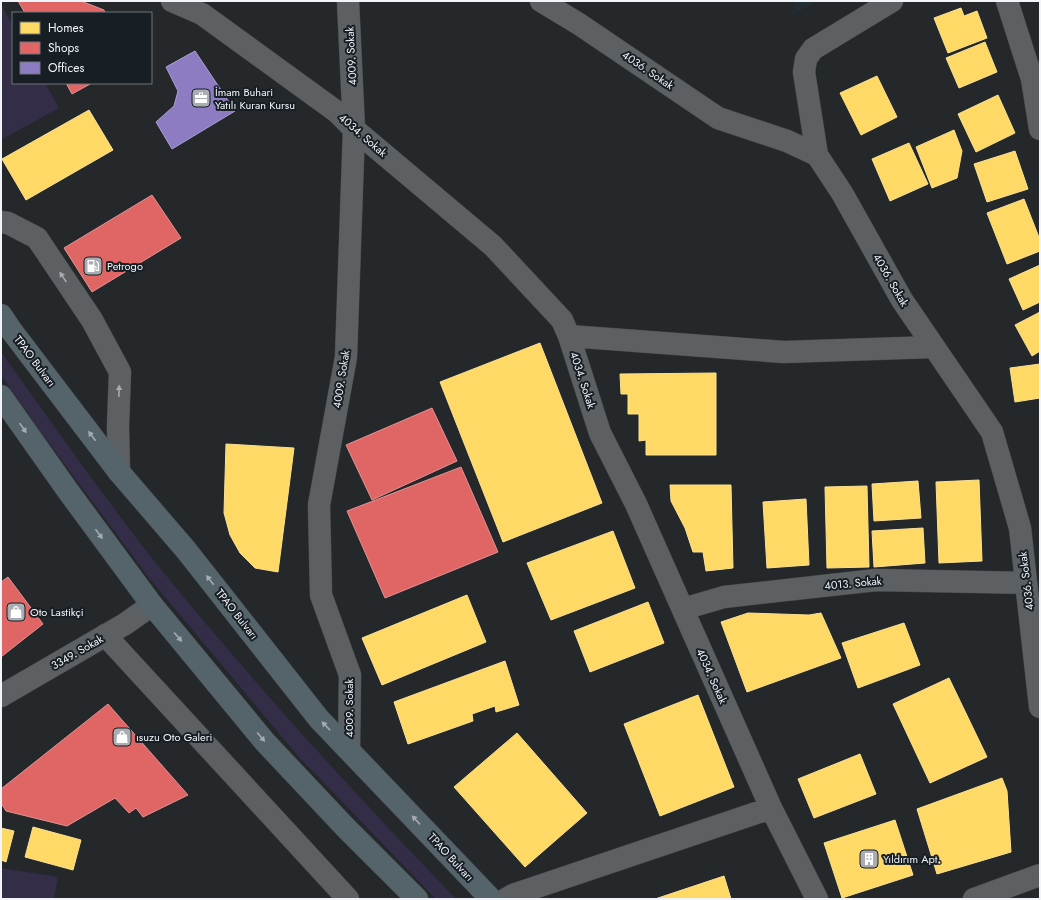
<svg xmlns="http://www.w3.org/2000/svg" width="1041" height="900" font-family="Jost,sans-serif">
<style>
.built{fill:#222d36}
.green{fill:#332d48}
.homes{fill:#ffd966;stroke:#fbe192}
.shops{fill:#e06666;stroke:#e59192}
.offices{fill:#8e7cc3;stroke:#aca0d4}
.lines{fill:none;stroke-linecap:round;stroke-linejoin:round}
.minor-casing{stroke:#434749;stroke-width:23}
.highway-casing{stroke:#434749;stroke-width:23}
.minor{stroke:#5d6063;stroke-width:22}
.highway{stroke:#55646a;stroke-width:22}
.oneway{fill:#a7aaae}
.oneway2{fill:#a3acb2}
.labels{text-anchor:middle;stroke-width:4;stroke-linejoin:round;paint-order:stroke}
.street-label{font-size:11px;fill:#f1f5fa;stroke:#171e24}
.poi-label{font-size:11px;fill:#f1f5fa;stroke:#171e24;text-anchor:start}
</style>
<rect width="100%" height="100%" fill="#24282b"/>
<path class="built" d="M 795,1 L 817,1 L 791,16 Z"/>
<path class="green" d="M 1,4 L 13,26 L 13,83 L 45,83 L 59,108 L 1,140 Z
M 1,352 C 50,421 99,490 151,557 C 247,676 350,789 456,899 L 436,899 L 298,756 L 149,578 L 40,431 L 1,375 Z
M 1,868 L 58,877 L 54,899 L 1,899 Z"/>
<path class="homes" d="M 961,8 L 964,16 L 977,11 L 987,38 L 948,53 L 934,18 Z
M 985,42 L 997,72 L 959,88 L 946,58 Z
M 877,76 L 897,117 L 861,135 L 840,93 Z
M 998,95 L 1015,133 L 976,152 L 958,114 Z
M 89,110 L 113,150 L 26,200 L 2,159 Z
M 954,130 L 962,151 L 957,178 L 932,188 L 916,147 Z
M 909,143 L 928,184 L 890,201 L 872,159 Z
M 1015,151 L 1028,189 L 987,202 L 974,164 Z
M 1024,199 L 1040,240 L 1040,251 L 1007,264 L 987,213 Z
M 1040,265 L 1040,302 L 1023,310 L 1009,279 Z
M 1040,312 L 1040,351 L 1032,356 L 1015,325 Z
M 540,343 L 602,503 L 503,542 L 440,382 Z
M 1040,364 L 1040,398 L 1015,402 L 1010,368 Z
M 716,373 L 716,455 L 646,455 L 646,440 L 639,441 L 639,414 L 628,414 L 628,394 L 621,394 L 620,374 Z
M 226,444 L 294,448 L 278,572 L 255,568 L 240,553 L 230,535 L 224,513 Z
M 979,480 L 982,561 L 939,563 L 936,482 Z
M 918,481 L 921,518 L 874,521 L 872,484 Z
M 670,485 L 731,485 L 733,568 L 706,571 L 703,552 L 693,552 L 685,528 L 671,501 Z
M 867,486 L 869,567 L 827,568 L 825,487 Z
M 806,499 L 809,565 L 767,568 L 763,502 Z
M 923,528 L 925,563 L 874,567 L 872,531 Z
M 613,531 L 635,588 L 551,620 L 527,563 Z
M 467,595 L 486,642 L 382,685 L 362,638 Z
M 648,602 L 664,643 L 590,672 L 574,631 Z
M 748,613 L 809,615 L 821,613 L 841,658 L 747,692 L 721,622 Z
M 904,623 L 920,665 L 858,688 L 842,643 Z
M 505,661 L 519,705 L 496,712 L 495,706 L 472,714 L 473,721 L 408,744 L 394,702 Z
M 949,678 L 987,757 L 930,783 L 893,704 Z
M 698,695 L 734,787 L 660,816 L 624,724 Z
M 517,733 L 587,813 L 525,867 L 454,787 Z
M 860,754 L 876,794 L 814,818 L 798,779 Z
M 1002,778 L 1007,791 L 1011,852 L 937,874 L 917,809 Z
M 895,820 L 913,875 L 842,898 L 824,843 Z
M 33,827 L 81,840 L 73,870 L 25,857 Z
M 1,828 L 14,831 L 6,862 L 1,860 Z
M 724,876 L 731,899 L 655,899 Z"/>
<path class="shops" d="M 18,1 L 81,1 L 104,10 L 105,13 L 25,13 Z
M 66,83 L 92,83 L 72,94 Z
M 152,195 L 181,238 L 92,292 L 64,248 Z
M 432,408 L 457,461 L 372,500 L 346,445 Z
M 461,467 L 498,552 L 385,598 L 347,511 Z
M 8,577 L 43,624 L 1,657 L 1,582 Z
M 108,704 L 188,795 L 143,817 L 136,808 L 129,813 L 115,798 L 67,826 L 6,811 L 1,803 L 1,789 Z"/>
<path class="offices" d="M 195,51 L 235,111 L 172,149 L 156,122 L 174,106 L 178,91 L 166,67 Z"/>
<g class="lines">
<g class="minor-casing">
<path id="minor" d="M 172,1 L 202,14 L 337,112 L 354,129 L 493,246 L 562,320 L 569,336 L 600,433 L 636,504 L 771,808 L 817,899
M 348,1 L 354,129 L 346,357 L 319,505 L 321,595 L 350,675 L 349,750
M 541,1 L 579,24 L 718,118 L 787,141 L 817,155 L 842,193 L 902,300 L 992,432 L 1020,528 L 1040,707
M 1007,1 L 1032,79 L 1040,129
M 817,155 L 804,72 L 806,59 L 813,49 L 892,1
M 1,222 L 8,223 L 37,238 L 92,320 L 120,372 L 118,427 L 119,472
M 569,336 L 784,352 L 934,347
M 683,609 L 724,597 L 876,580 L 1026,583
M 105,635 L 348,899
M 1,696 L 125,624 L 152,605
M 506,899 L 513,895 L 771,808
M 974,899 L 1040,875"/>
</g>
<g class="highway-casing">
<path id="highway" d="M 1,315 L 11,330 L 119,472 L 186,550 L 319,719 L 491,899
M 1,396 L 68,491 L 152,605 L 265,742 L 345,827 L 417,899"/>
</g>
<use href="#minor" class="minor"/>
<use href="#highway" class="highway"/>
</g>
<defs><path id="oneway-solid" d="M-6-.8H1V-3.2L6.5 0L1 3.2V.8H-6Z"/></defs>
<g class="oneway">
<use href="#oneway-solid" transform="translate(63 277) rotate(-124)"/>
<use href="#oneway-solid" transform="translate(119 391) rotate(-88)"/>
</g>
<g class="oneway2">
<use href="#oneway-solid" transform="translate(23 428) rotate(55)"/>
<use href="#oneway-solid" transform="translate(92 436) rotate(-127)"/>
<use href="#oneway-solid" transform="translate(99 534) rotate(54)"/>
<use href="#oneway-solid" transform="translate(210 580) rotate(-128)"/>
<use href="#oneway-solid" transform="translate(178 637) rotate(50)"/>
<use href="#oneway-solid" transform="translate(326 726) rotate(-134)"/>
<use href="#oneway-solid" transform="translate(261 737) rotate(50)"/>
<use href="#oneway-solid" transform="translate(416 820) rotate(-133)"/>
</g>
<defs>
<g id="office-square" transform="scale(1)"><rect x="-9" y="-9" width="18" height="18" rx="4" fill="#a9adb2" stroke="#171e24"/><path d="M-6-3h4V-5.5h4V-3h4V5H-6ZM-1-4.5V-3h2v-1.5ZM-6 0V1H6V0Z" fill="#fff"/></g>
<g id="fuel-square" transform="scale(1)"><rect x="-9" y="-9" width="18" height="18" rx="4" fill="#a9adb2" stroke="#171e24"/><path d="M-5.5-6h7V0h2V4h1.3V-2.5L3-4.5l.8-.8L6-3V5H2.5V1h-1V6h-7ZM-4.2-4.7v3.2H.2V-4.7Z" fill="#fff"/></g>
<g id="shop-square" transform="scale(1)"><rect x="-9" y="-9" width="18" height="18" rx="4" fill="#a9adb2" stroke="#171e24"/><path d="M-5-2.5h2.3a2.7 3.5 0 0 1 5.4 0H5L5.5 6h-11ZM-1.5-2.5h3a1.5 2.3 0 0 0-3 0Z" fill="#fff"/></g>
<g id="building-square" transform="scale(1)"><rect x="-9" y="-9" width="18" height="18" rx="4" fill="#a9adb2" stroke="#171e24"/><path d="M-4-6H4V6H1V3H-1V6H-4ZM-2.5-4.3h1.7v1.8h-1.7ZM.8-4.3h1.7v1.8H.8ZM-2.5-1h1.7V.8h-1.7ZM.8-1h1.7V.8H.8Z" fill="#fff"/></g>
</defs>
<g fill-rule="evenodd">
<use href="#office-square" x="201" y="98"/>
<use href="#fuel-square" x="93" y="266"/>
<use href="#shop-square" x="16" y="612"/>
<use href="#shop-square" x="122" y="737"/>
<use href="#building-square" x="869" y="859"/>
</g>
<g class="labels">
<g class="street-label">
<text transform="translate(351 56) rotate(-93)" y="4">4009. Sokak</text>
<text transform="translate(648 70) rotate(34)" y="4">4036. Sokak</text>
<text transform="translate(363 135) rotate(41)" y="4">4034. Sokak</text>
<text transform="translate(891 280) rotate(60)" y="4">4036. Sokak</text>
<text transform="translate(35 361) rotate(53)" y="4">TPAO Bulvarı</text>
<text transform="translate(341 379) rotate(-81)" y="4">4009. Sokak</text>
<text transform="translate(583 380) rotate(72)" y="4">4034. Sokak</text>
<text transform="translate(1026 581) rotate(-97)" y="4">4036. Sokak</text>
<text transform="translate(853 583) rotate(-5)" y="4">4013. Sokak</text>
<text transform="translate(237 614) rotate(52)" y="4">TPAO Bulvarı</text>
<text transform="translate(77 652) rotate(-30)" y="4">3349. Sokak</text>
<text transform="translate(712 676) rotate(66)" y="4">4034. Sokak</text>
<text transform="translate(349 708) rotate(-90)" y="4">4009. Sokak</text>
<text transform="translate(451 857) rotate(47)" y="4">TPAO Bulvarı</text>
</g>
<g class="poi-label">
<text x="215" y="96">İmam Buhari<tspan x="215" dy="13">Yatılı Kuran Kursu</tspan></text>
<text x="107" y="270">Petrogo</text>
<text x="30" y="616">Oto Lastikçi</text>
<text x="136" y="741">ısuzu Oto Galeri</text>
<text x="883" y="863">Yıldırım Apt.</text>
</g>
</g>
<rect width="1041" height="900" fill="none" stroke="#f1f5fa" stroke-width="4"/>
<rect x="12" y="12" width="140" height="72" fill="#171e24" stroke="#6e747a"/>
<rect x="20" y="22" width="20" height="12" fill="#ffd966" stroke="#6e747a"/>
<text x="48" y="32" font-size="12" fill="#f1f5fa">Homes</text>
<rect x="20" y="42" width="20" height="12" fill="#e06666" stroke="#6e747a"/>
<text x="48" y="52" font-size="12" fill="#f1f5fa">Shops</text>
<rect x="20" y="62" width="20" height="12" fill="#8e7cc3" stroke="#6e747a"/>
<text x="48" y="72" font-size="12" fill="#f1f5fa">Offices</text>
</svg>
